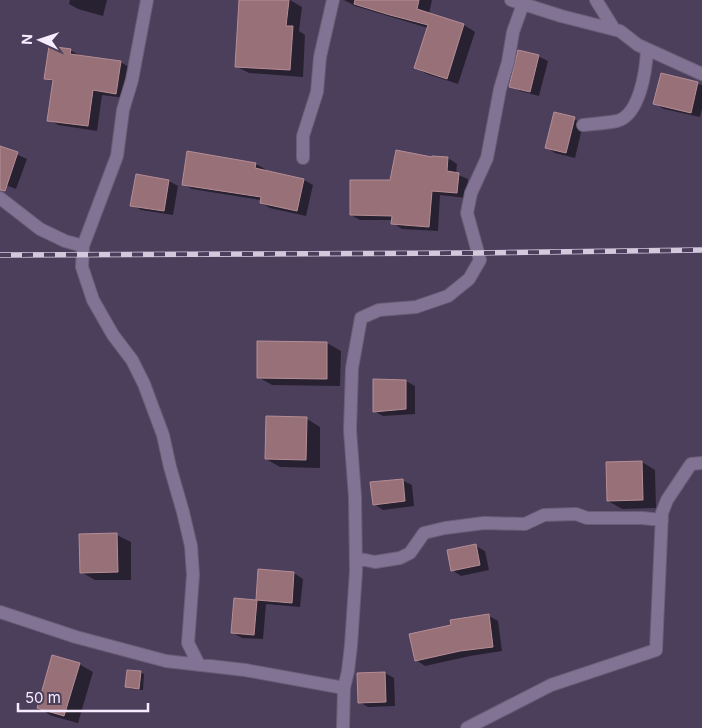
<svg xmlns="http://www.w3.org/2000/svg" width="702" height="728" font-family="Inter,sans-serif">
<style>
.shadow{fill:#0007}
.building{fill:#987178;stroke:#b68d95}
.lines{fill:none;stroke-linecap:round;stroke-linejoin:round}
.minor-casing{stroke:#695d76;stroke-width:14}
.minor{stroke:#827394;stroke-width:12}
.rail-casing{stroke:#d2c9dd;stroke-width:5.5}
.rail{stroke:#4c3f5c;stroke-width:4;stroke-dasharray:11;stroke-linecap:butt}
</style>
<rect width="100%" height="100%" fill="#4c3f5c"/>
<path class="shadow" d="M 70,0 L 107,0 L 103,16 L 78,9 L 69,4 Z
M 240,0 L 290,0 L 302,7 L 299,31 L 305,35 L 303,77 L 249,73 L 236,66 Z
M 344,0 L 432,0 L 429,14 L 464,25 L 475,32 L 458,84 L 427,74 L 415,68 L 428,28 L 355,6 Z
M 70,50 L 79,55 L 120,62 L 129,67 L 125,98 L 102,95 L 97,131 L 58,125 L 49,120 L 54,83 L 45,78 Z
M 538,56 L 548,61 L 539,96 L 520,91 L 511,86 Z
M 662,74 L 702,85 L 702,108 L 700,117 L 664,109 L 655,104 Z
M 574,119 L 583,124 L 575,158 L 555,153 L 546,147 Z
M 0,147 L 27,159 L 16,189 L 0,183 Z
M 448,158 L 457,164 L 456,174 L 468,179 L 466,198 L 440,195 L 438,231 L 402,229 L 393,223 L 393,220 L 360,220 L 351,215 L 392,182 L 433,159 Z
M 256,164 L 265,169 L 265,171 L 304,180 L 313,185 L 306,216 L 270,208 L 261,203 L 261,200 L 192,189 L 183,184 Z
M 169,181 L 178,186 L 173,215 L 141,210 L 132,205 Z
M 327,343 L 341,351 L 340,386 L 272,385 L 258,377 Z
M 406,381 L 415,386 L 415,414 L 383,416 L 374,411 Z
M 307,419 L 320,427 L 320,468 L 280,467 L 266,459 Z
M 642,462 L 655,470 L 656,508 L 622,509 L 608,501 Z
M 402,480 L 412,485 L 414,506 L 383,510 L 374,504 Z
M 117,535 L 131,542 L 131,580 L 95,580 L 81,572 Z
M 476,546 L 485,551 L 489,570 L 461,576 L 452,570 Z
M 260,571 L 294,573 L 303,579 L 300,607 L 266,604 L 263,639 L 242,638 L 233,633 L 235,600 L 257,601 Z
M 489,616 L 498,621 L 502,651 L 470,656 L 425,666 L 416,660 L 452,626 Z
M 79,664 L 93,672 L 78,723 L 52,716 L 38,708 Z
M 140,672 L 144,674 L 143,690 L 131,689 L 127,687 Z
M 385,673 L 394,678 L 395,706 L 368,707 L 359,702 L 358,674 Z"/>
<path class="building" d="M 239,0 L 289,0 L 286,26 L 293,26 L 290,70 L 235,67 Z
M 355,0 L 419,0 L 417,9 L 464,24 L 447,79 L 414,68 L 428,25 L 390,15 L 354,4 Z
M 49,46 L 71,49 L 70,54 L 121,61 L 116,94 L 93,90 L 88,126 L 47,121 L 53,80 L 44,79 Z
M 518,50 L 539,55 L 530,92 L 509,87 Z
M 661,73 L 698,82 L 691,113 L 653,104 Z
M 554,112 L 575,117 L 566,153 L 545,148 Z
M 0,146 L 18,152 L 5,191 L 0,190 Z
M 396,150 L 432,157 L 432,156 L 448,157 L 447,171 L 459,173 L 457,193 L 432,191 L 429,227 L 391,224 L 392,216 L 350,215 L 350,180 L 390,180 Z
M 187,151 L 256,163 L 255,168 L 304,179 L 297,211 L 260,203 L 261,197 L 182,185 Z
M 136,174 L 169,180 L 164,211 L 130,206 Z
M 257,341 L 327,342 L 327,379 L 257,378 Z
M 373,379 L 406,380 L 406,409 L 373,412 Z
M 266,416 L 307,417 L 306,460 L 265,459 Z
M 642,461 L 643,500 L 607,501 L 606,462 Z
M 403,479 L 405,501 L 373,505 L 370,482 Z
M 117,533 L 118,572 L 80,573 L 79,534 Z
M 476,544 L 480,565 L 451,571 L 447,550 Z
M 258,569 L 294,572 L 292,603 L 257,600 L 254,635 L 231,633 L 234,598 L 256,600 Z
M 489,614 L 493,647 L 460,651 L 415,661 L 409,634 L 451,625 L 450,620 Z
M 52,655 L 80,663 L 64,716 L 37,708 Z
M 127,670 L 141,671 L 139,689 L 125,687 Z
M 385,672 L 386,702 L 358,703 L 357,673 Z"/>
<g class="lines">
<g class="minor-casing">
<path id="minor" d="M 511,0 L 561,16 L 620,31 L 638,45 L 702,74
M 596,0 L 614,29
M 583,125 C 594,124 606,123 617,121 C 640,115 646,70 647,50
M 303,158 L 303,136 L 317,92 L 320,57 L 333,0
M 0,198 L 40,229 L 65,241 L 83,246 L 82,267 L 93,300 L 113,335 L 132,360 L 144,384 L 163,435 L 170,467 L 183,512 L 191,546 L 193,575 L 188,643 L 199,665
M 83,246 L 117,156 L 123,110 L 132,80 L 147,0
M 356,558 L 375,562 L 400,558 L 410,553 L 424,533 L 445,528 L 484,523 L 525,524 L 544,515 L 576,514 L 587,518 L 642,518 L 662,520
M 0,612 L 76,637 L 166,661 L 245,670 L 344,688 L 343,728
M 344,688 L 348,671 L 351,645 L 356,571 L 355,497 L 350,430 L 352,368 L 361,318 L 379,310 L 416,307 L 448,296 L 469,279 L 480,260 L 467,213 L 471,193 L 487,158 L 500,89 L 508,62 L 513,32 L 523,4
M 467,728 L 551,685 L 656,650 L 662,513 L 667,500 L 691,464 L 702,463"/>
</g>
<use href="#minor" class="minor"/>
<g class="rail-casing">
<path id="rail" d="M 0,255 L 475,253 L 702,250"/>
</g>
<use href="#rail" class="rail"/>
</g>
<g transform="translate(40 40) rotate(273)" stroke="#4c3f5c" stroke-width="4" paint-order="stroke">
<path d="M0-4L9 19L0 12L-9 19Z" fill="#f5edff"/>
<text y="-8" font-size="14" font-weight="bold" text-anchor="middle" fill="#f5edff">N</text>
</g>
<path d="M18 703v8h130v-8" fill="none" stroke="#f5edff" stroke-width="2.5"/>
<text x="25" y="703" font-size="15" fill="#f5edff" stroke="#4c3f5c" stroke-width="4" paint-order="stroke">50 m</text>
</svg>
